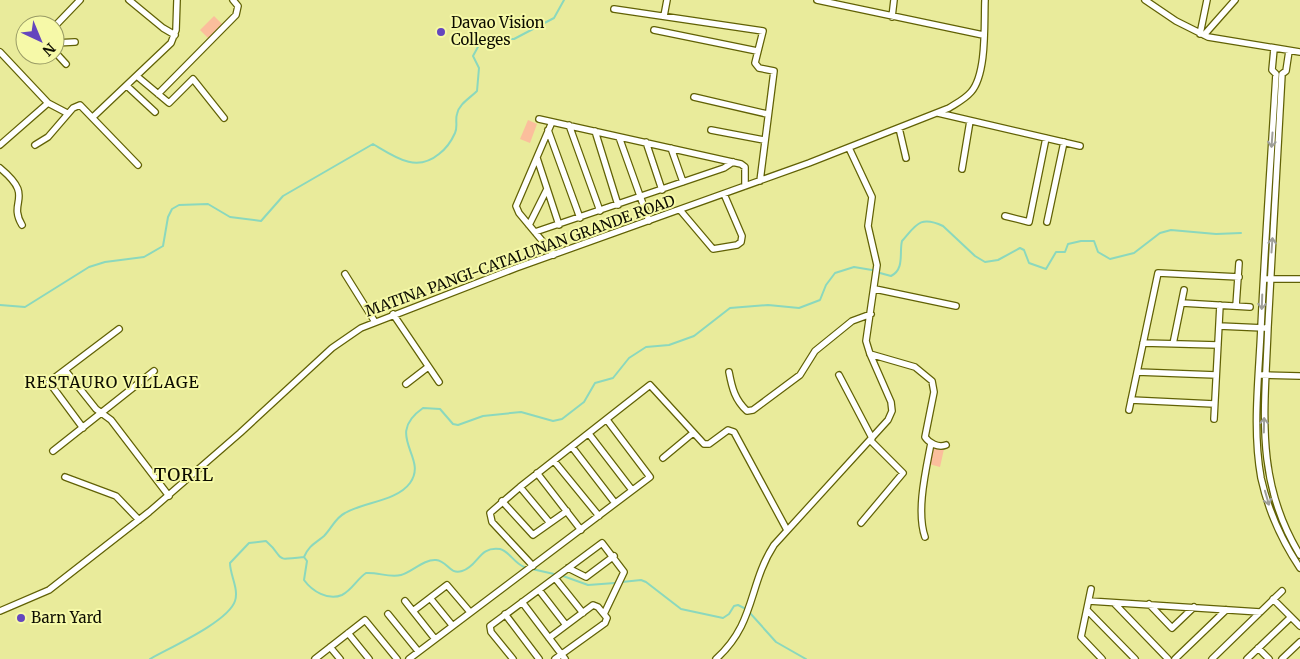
<svg xmlns="http://www.w3.org/2000/svg" width="1300" height="659" font-family="Merriweather,serif">
<style>
.green{fill:#fbbe9c}
.lines{fill:none;stroke-linecap:round;stroke-linejoin:round}
.stream{stroke:#8bd8bd;stroke-width:2}
.minor-casing{stroke:#616105;stroke-width:8}
.minor{stroke:#fff;stroke-width:5.5}
.oneway{stroke:#9e9e99}
.poi-dot{fill:#6446be;stroke:#f6f9a8;stroke-width:2}
.labels{text-anchor:middle;stroke-width:4;stroke-linejoin:round;paint-order:stroke}
.poi-label{font-size:15px;fill:#0d0d00;stroke:#f6f9a8;text-anchor:start}
.street-label{font-size:15px;fill:#0d0d00;stroke:#f6f9a8}
.neighbourhood-label{font-size:16px;letter-spacing:1px;fill:#0d0d00;stroke:#f6f9a8}
.quarter-label{font-size:18px;letter-spacing:1px;fill:#0d0d00;stroke:#f6f9a8}
</style>
<rect width="100%" height="100%" fill="#e9eb9b"/>
<path class="green" d="M 214,16 L 222,24 L 208,38 L 200,30 Z
M 528,120 L 537,124 L 530,143 L 520,139 Z
M 934,446 L 944,449 L 940,467 L 929,464 Z"/>
<g class="lines">
<path class="stream" d="M 880,273 L 891,276 C 905,269 899,252 902,241 C 916,225 920,215 943,226 L 975,256 L 985,262 L 998,260 L 1020,248 L 1024,250 L 1029,263 L 1046,269 L 1056,252 L 1065,252 L 1068,244 L 1081,241 L 1094,241 L 1098,252 L 1110,259 L 1134,253 L 1160,233 L 1171,230 L 1216,234 L 1241,233
M 0,305 L 25,307 L 89,267 L 105,262 L 144,257 L 163,246 L 168,217 L 172,209 L 179,205 L 208,204 L 230,217 L 261,221 L 283,196 L 373,144 C 395,157 416,173 439,154 C 447,148 451,142 455,133 C 458,127 455,120 457,114 C 459,104 470,98 477,91 L 479,68 L 473,56 L 479,45 L 492,39 L 514,39 L 554,18 L 564,0
M 524,567 C 514,563 509,551 500,549 C 478,546 479,566 462,571 C 449,575 448,561 436,560 C 424,559 412,572 401,575 C 389,578 378,572 366,573 C 357,579 352,590 342,595 C 328,601 312,591 304,580 L 307,561 L 304,557 C 309,545 316,543 324,536 C 332,528 335,518 345,513 C 364,502 397,501 410,483 C 429,457 383,436 423,408 L 440,409 L 453,424 L 458,425 L 483,416 L 521,412 L 553,421 L 562,419 L 584,402 L 595,383 L 613,378 L 629,358 L 646,347 L 669,345 L 694,336 L 730,308 L 768,305 L 799,308 L 820,300 L 826,285 L 835,273 L 854,267 L 872,270
M 532,569 L 554,574
M 563,576 L 588,585 L 615,583
M 622,582 L 641,580 L 646,582 L 681,609 L 723,618 L 729,614 L 734,606 L 738,605 L 744,608
M 750,613 L 776,642 L 806,659
M 150,659 C 169,648 228,622 235,601 C 239,589 230,575 230,563 L 249,543 L 266,541 C 287,559 270,561 304,557"/>
<g class="minor-casing">
<path id="minor" d="M 129,0 L 163,28 L 175,35
M 817,0 L 983,35
M 1145,0 L 1176,21 L 1208,37 L 1300,52
M 614,9 L 763,31 L 755,63 L 759,68 L 774,71 L 760,181
M 664,16 L 667,0
M 892,17 L 894,0
M 55,26 L 80,0
M 654,30 L 757,51
M 1200,34 L 1207,0
M 1204,35 L 1235,0
M 55,43 L 75,42
M 1274,49 L 1272,70 L 1276,74 C 1271,158 1265,242 1261,327 C 1259,377 1252,428 1261,478 C 1268,510 1282,541 1300,568
M 1289,51 L 1286,71 L 1282,74 C 1278,158 1272,243 1268,327 C 1265,410 1254,480 1300,555
M 0,52 L 48,103 L 67,113
M 55,52 L 66,64
M 138,77 L 169,103 L 193,79 L 224,118
M 127,86 L 155,112
M 158,94 L 236,15 L 238,6 L 233,0
M 694,97 L 767,114
M 938,113 L 1080,146
M 93,117 L 171,43 L 176,30 L 177,0
M 539,119 L 741,164 L 745,167 L 745,186
M 552,122 L 516,206 L 519,213 L 554,255
M 569,125 L 600,211
M 899,128 L 906,158
M 548,130 L 580,218
M 711,130 L 764,140
M 595,131 L 618,205
M 619,137 L 649,221
M 646,142 L 662,190
M 0,145 L 48,103
M 35,145 L 48,137 L 73,108 L 80,105 L 138,165
M 671,148 L 683,182
M 537,158 L 559,225
M 0,168 C 36,198 7,200 22,225
M 962,169 L 970,121
M 680,210 L 713,249 L 737,245 L 741,242 L 742,236 L 724,194
M 1005,216 L 1029,222 L 1046,138
M 1047,222 L 1064,142
M 529,225 L 547,189
M 535,232 L 724,168 L 733,162
M 345,274 L 375,322
M 1267,279 L 1300,279
M 875,289 L 956,306
M 1182,303 L 1250,307
M 1236,306 L 1239,263
M 393,314 L 439,382
M 1219,326 L 1264,328
M 1143,343 L 1218,345
M 1173,344 L 1184,290
M 870,354 L 915,367 L 932,381 L 934,392 L 925,437 C 929,443 938,448 946,445
M 65,370 L 96,409 L 111,420 L 169,496
M 729,372 C 732,388 735,400 747,411 L 753,410 L 800,375 L 815,351 L 852,321 L 871,314
M 1137,372 L 1216,375
M 839,375 L 872,438
M 1262,375 L 1300,376
M 406,384 L 428,367
M 1131,400 L 1214,404
M 1129,410 L 1158,273 L 1239,277
M 1214,419 L 1220,305
M 83,428 L 49,382 L 119,329
M 589,434 L 632,490
M 572,447 L 615,503
M 53,451 L 154,371
M 663,458 L 693,433
M 554,461 L 599,516
M 537,473 L 581,530
M 65,477 L 116,496 L 139,520
M 520,487 L 550,523
M 502,501 L 533,535 L 567,511
M 861,523 L 903,473 L 870,440
M 925,537 C 916,511 926,470 931,443
M 533,566 L 492,522 L 490,513 L 520,487 L 650,385 L 704,444 L 709,444 L 728,430 L 734,432 L 787,530
M 568,568 L 586,577 L 614,556
M 555,578 L 583,613
M 1091,589 L 1081,637 L 1102,659
M 539,590 L 566,625
M 430,598 L 452,625
M 1273,599 L 1300,626
M 405,601 L 435,639
M 1089,601 L 1260,612
M 522,602 L 565,659
M 1114,603 L 1168,659
M 1149,604 L 1172,628 L 1194,607
M 1087,610 L 1135,659
M 0,611 L 49,590 L 149,512 L 240,433 L 332,348 L 361,328 L 516,268 L 809,163 L 949,108 C 957,103 965,99 971,92 C 987,74 984,24 985,0
M 413,611 L 447,585 L 470,612
M 388,614 L 418,651
M 505,614 L 539,659
M 348,633 L 369,659
M 549,638 L 593,605 L 598,607 L 607,618 L 605,623 L 555,659
M 330,647 L 340,659
M 1258,648 L 1269,659
M 315,659 L 365,620 L 397,659
M 409,659 L 650,477 L 607,420
M 513,659 L 491,632 L 490,626 L 602,543 L 624,572 L 604,614
M 716,659 C 756,623 748,585 774,545 L 888,420 L 892,411 L 891,402 L 870,354 L 866,341 L 877,265 L 868,226 L 872,197 L 849,148
M 1175,659 L 1226,610
M 1212,659 L 1282,591
M 1247,659 L 1291,617
M 1282,659 L 1300,642"/>
</g>
<use href="#minor" class="minor"/>
</g>
<defs><path id="oneway-shaft" d="M-6 0H5M1.5-3L5.5 0L1.5 3" fill="none" stroke-width="1.6" stroke-linecap="round" stroke-linejoin="round" transform="scale(1.25)"/></defs>
<g class="oneway">
<use href="#oneway-shaft" transform="translate(1272 140) rotate(94)"/>
<use href="#oneway-shaft" transform="translate(1272 245) rotate(-86)"/>
<use href="#oneway-shaft" transform="translate(1262 302) rotate(92)"/>
<use href="#oneway-shaft" transform="translate(1264 425) rotate(-89)"/>
<use href="#oneway-shaft" transform="translate(1267 498) rotate(74)"/>
</g>
<g class="poi-dot">
<circle cx="441" cy="32" r="5"/>
<circle cx="21" cy="618" r="5"/>
</g>
<g class="labels">
<g class="poi-label">
<text x="451" y="28">Davao Vision<tspan x="451" dy="17">Colleges</tspan></text>
<text x="31" y="623">Barn Yard</text>
</g>
<g class="street-label">
<text transform="translate(520 256) rotate(-20)" y="5">MATINA PANGI-CATALUNAN GRANDE ROAD</text>
</g>
<g class="neighbourhood-label">
<text x="112" y="388">RESTAURO VILLAGE</text>
</g>
<g class="quarter-label">
<text x="184" y="481">TORIL</text>
</g>
</g>
<g transform="translate(40 40) rotate(136)"><circle r="24" fill="#f6f9a8" stroke="#999b65"/>
<path d="M0-4L9 19L0 12L-9 19Z" fill="#6446be"/>
<text y="-8" font-size="14" font-weight="bold" text-anchor="middle" fill="#0d0d00">N</text>
</g>
</svg>
